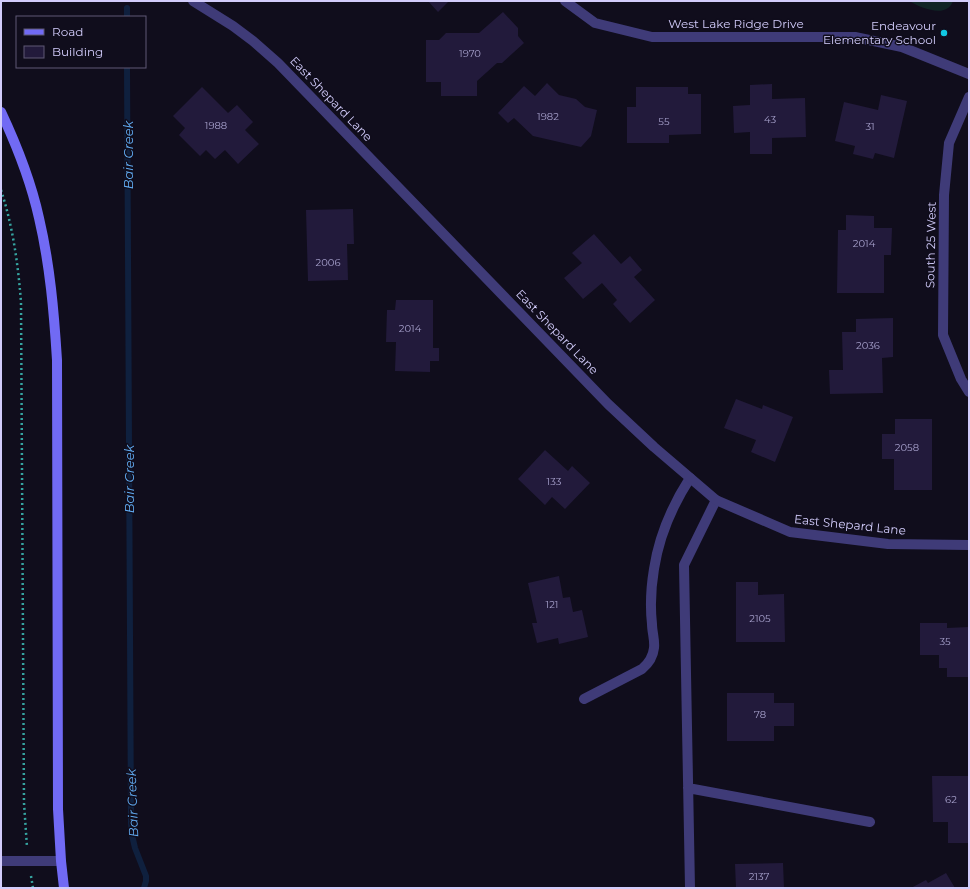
<svg xmlns="http://www.w3.org/2000/svg" width="970" height="889" font-family="Montserrat,sans-serif">
<style>
.green{fill:#102525}
.lines{fill:none;stroke-linecap:round;stroke-linejoin:round}
.stream{stroke:#0f203e;stroke-width:6}
.building{fill:#221a3b}
.path{stroke:#36a5a1;stroke-width:2.5;stroke-dasharray:2 3;stroke-linecap:butt}
.service{stroke:#3f3b78;stroke-width:10}
.minor{stroke:#3f3b78;stroke-width:10}
.tertiary{stroke:#3f3b78;stroke-width:10}
.secondary{stroke:#716af4;stroke-width:10}
.poi-dot{fill:#11c8e2;stroke:#100d1c;stroke-width:1.5}
.labels{text-anchor:middle;stroke-width:3;stroke-linejoin:round;paint-order:stroke}
.number-label{font-size:10px;fill:#a6a0cb}
.street-label{font-size:12px;fill:#d2ccfb;stroke:#100d1c}
.poi-label{font-size:12px;fill:#d2ccfb;stroke:#100d1c;text-anchor:end}
.water-label{font-size:13px;font-style:italic;fill:#62acf3;stroke:#100d1c}
</style>
<rect width="100%" height="100%" fill="#100d1c"/>
<path class="green" d="M 909,1 L 953,1 C 947,19 921,8 909,1 Z"/>
<g class="lines">
<path class="stream" d="M 127,8 L 127,17
M 127,67 L 131,823 L 132,835 L 135,848 L 146,876 L 146,881 L 144,888"/>
</g>
<path class="building" d="M 428,1 L 449,1 L 438,12 Z
M 503,12 L 518,28 L 518,36 L 524,43 L 502,63 L 497,63 L 477,81 L 477,96 L 441,96 L 441,82 L 426,82 L 426,40 L 439,40 L 446,33 L 479,33 Z
M 547,83 L 559,95 L 576,99 L 585,107 L 597,110 L 591,136 L 581,147 L 533,136 L 514,118 L 508,123 L 498,113 L 524,86 L 535,96 Z
M 772,84 L 772,99 L 805,98 L 806,137 L 772,138 L 772,154 L 750,154 L 750,132 L 734,133 L 733,106 L 750,105 L 750,85 Z
M 202,87 L 228,113 L 237,105 L 253,122 L 245,130 L 259,144 L 238,164 L 225,150 L 215,159 L 206,150 L 200,156 L 179,135 L 185,128 L 173,116 Z
M 636,87 L 688,87 L 688,94 L 701,94 L 701,134 L 669,135 L 669,143 L 627,143 L 627,107 L 636,107 Z
M 881,95 L 907,101 L 894,158 L 875,153 L 873,159 L 853,154 L 855,146 L 835,141 L 844,102 L 878,110 Z
M 353,209 L 354,244 L 347,244 L 348,280 L 308,281 L 306,210 Z
M 846,215 L 874,216 L 874,228 L 892,228 L 891,255 L 884,255 L 884,293 L 837,293 L 838,230 L 846,230 Z
M 594,234 L 621,264 L 630,256 L 642,270 L 634,277 L 655,300 L 630,323 L 613,304 L 617,300 L 602,283 L 583,299 L 564,278 L 582,263 L 572,253 Z
M 396,300 L 433,300 L 433,348 L 439,348 L 439,361 L 430,361 L 430,372 L 395,371 L 396,342 L 386,342 L 387,310 L 395,310 Z
M 893,318 L 893,357 L 882,358 L 883,393 L 830,394 L 829,370 L 843,370 L 842,332 L 856,332 L 856,319 Z
M 736,399 L 762,409 L 763,405 L 793,417 L 775,462 L 751,452 L 756,440 L 724,428 Z
M 895,419 L 932,419 L 932,490 L 894,490 L 894,459 L 882,459 L 882,434 L 895,434 Z
M 545,450 L 568,471 L 572,466 L 590,483 L 565,509 L 552,497 L 545,505 L 518,479 Z
M 559,576 L 563,598 L 570,597 L 573,612 L 582,610 L 588,637 L 559,644 L 558,638 L 537,643 L 532,623 L 537,623 L 528,583 Z
M 736,582 L 758,582 L 758,595 L 784,594 L 785,642 L 736,642 Z
M 920,623 L 947,623 L 947,628 L 969,627 L 969,677 L 947,677 L 947,668 L 939,668 L 939,655 L 920,655 Z
M 727,693 L 774,693 L 774,703 L 794,703 L 794,726 L 774,726 L 774,741 L 727,741 Z
M 932,776 L 969,776 L 969,843 L 948,843 L 948,822 L 933,822 Z
M 783,863 L 784,888 L 736,888 L 735,864 Z
M 946,873 L 955,888 L 911,888 L 926,880 L 928,883 Z"/>
<g class="lines">
<path class="path" d="M 1,190 C 13,227 18,264 21,302 L 24,803 L 27,847
M 31,876 L 33,888"/>
<path class="service" d="M 584,699 L 642,669 C 648,664 653,657 654,648 C 655,640 652,632 652,624 C 650,606 651,587 654,569 C 659,536 672,506 690,478"/>
<path class="minor" d="M 565,1 L 595,23 L 652,37 L 855,37 L 902,47 L 969,74
M 969,97 L 949,143 L 944,195 L 943,335 L 961,379 L 969,392
M 688,788 L 870,822
M 1,861 L 61,861
M 690,888 L 684,565 L 716,500"/>
<path class="tertiary" d="M 193,1 L 233,26 L 253,41 L 278,63 L 608,404 L 654,447 L 716,500 L 790,532 L 888,544 L 969,545"/>
<path class="secondary" d="M 1,112 C 17,146 31,182 39,218 C 50,265 54,312 57,360 L 58,809 L 61,861 L 64,888"/>
</g>
<circle class="poi-dot" cx="944" cy="33" r="4"/>
<g class="labels">
<g class="number-label">
<text x="470" y="57">1970</text>
<text x="548" y="120">1982</text>
<text x="770" y="123">43</text>
<text x="664" y="125">55</text>
<text x="216" y="129">1988</text>
<text x="870" y="130">31</text>
<text x="864" y="247">2014</text>
<text x="328" y="266">2006</text>
<text x="410" y="332">2014</text>
<text x="868" y="349">2036</text>
<text x="907" y="451">2058</text>
<text x="554" y="485">133</text>
<text x="552" y="608">121</text>
<text x="760" y="622">2105</text>
<text x="945" y="645">35</text>
<text x="760" y="718">78</text>
<text x="951" y="803">62</text>
<text x="759" y="880">2137</text>
</g>
<g class="street-label">
<text x="736" y="28">West Lake Ridge Drive</text>
<text transform="translate(331 99) rotate(46)" y="4">East Shepard Lane</text>
<text transform="translate(931 245) rotate(-89)" y="4">South 25 West</text>
<text transform="translate(557 332) rotate(46)" y="4">East Shepard Lane</text>
<text transform="translate(850 525) rotate(6)" y="4">East Shepard Lane</text>
</g>
<g class="poi-label">
<text x="936" y="30">Endeavour<tspan x="936" dy="14">Elementary School</tspan></text>
</g>
<g class="water-label">
<text transform="translate(128 155) rotate(-90)" y="5">Bair Creek</text>
<text transform="translate(129 479) rotate(-90)" y="5">Bair Creek</text>
<text transform="translate(132 803) rotate(-92)" y="5">Bair Creek</text>
</g>
</g>
<rect width="970" height="889" fill="none" stroke="#d2ccfb" stroke-width="4"/>
<rect x="16" y="16" width="130" height="52" fill="#100d1c" stroke="#5e5975"/>
<rect x="24" y="29" width="20" height="6" fill="#716af4" stroke="#5e5975"/>
<text x="52" y="36" font-size="12" fill="#d2ccfb">Road</text>
<rect x="24" y="46" width="20" height="12" fill="#221a3b" stroke="#5e5975"/>
<text x="52" y="56" font-size="12" fill="#d2ccfb">Building</text>
</svg>
